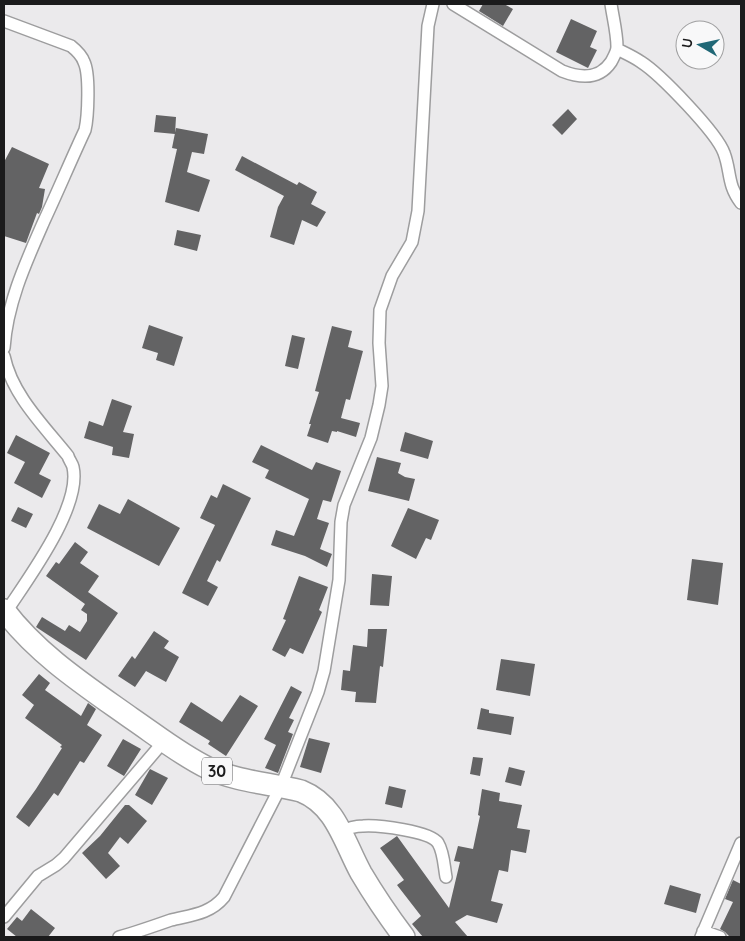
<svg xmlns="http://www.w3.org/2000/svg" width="745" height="941" font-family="Quicksand,sans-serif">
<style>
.building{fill:#636364}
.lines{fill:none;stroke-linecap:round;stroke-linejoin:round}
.street-casing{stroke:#9d9d9e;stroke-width:14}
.highway-casing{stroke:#9d9d9e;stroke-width:24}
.street{stroke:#fff;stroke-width:11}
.highway{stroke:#fff;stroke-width:21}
.labels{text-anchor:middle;stroke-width:5;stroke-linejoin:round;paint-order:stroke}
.shield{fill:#f8f8f9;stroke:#5d5d5e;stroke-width:1}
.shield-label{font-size:16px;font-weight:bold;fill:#1b1b1c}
</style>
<rect width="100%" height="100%" fill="#ebeaec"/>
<path class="building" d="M 483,4 L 504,4 L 513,9 L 503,26 L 479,11 Z
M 571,19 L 597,31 L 590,47 L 597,50 L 588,68 L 556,52 Z
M 568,109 L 577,119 L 562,135 L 552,125 Z
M 156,115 L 176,117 L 175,134 L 154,132 Z
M 176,128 L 208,134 L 204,154 L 192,152 L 187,172 L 210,180 L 199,212 L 165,202 L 177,149 L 172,148 Z
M 12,147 L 49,164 L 39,188 L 45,189 L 42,207 L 39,214 L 37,213 L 26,243 L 4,236 L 4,162 Z
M 242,156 L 297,185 L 299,182 L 317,192 L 311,204 L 326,212 L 317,227 L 302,220 L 294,245 L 270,237 L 278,207 L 284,196 L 235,170 Z
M 177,230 L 201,235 L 197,251 L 174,245 Z
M 149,325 L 183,337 L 174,366 L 156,360 L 158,353 L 142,348 Z
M 332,326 L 352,331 L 348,347 L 363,351 L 350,400 L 346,399 L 341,418 L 360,423 L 356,437 L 337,431 L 337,432 L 332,431 L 328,443 L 307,436 L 311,424 L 309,424 L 319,392 L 315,391 Z
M 292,335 L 305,338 L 298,369 L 285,366 Z
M 112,399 L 132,406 L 123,432 L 134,434 L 129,458 L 112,455 L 113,447 L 84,438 L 89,421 L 103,426 Z
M 405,432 L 433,441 L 428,459 L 400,451 Z
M 16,435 L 50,453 L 39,474 L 51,480 L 42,498 L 14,483 L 25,462 L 7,453 Z
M 261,445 L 312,470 L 316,462 L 341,471 L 331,502 L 323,500 L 317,519 L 329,523 L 320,549 L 332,554 L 327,567 L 305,556 L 271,545 L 276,530 L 294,536 L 309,499 L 265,478 L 269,470 L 252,462 Z
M 377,457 L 401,463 L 398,473 L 405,477 L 415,479 L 409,501 L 368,491 Z
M 223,484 L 251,498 L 220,562 L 217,560 L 207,581 L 218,587 L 208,606 L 182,593 L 215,525 L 200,518 L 211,495 L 217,498 Z
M 128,499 L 180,528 L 159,566 L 87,528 L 99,504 L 120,514 Z
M 18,507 L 33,514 L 26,528 L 11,521 Z
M 408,508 L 439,520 L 431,540 L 426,538 L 416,559 L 391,546 Z
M 75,542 L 88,552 L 80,563 L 99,576 L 88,592 L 118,613 L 86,660 L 36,627 L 42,617 L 65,631 L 69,625 L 80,632 L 87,621 L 87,614 L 81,610 L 85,604 L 46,576 L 56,562 L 59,564 Z
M 692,559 L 723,563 L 718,605 L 687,600 Z
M 372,574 L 392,576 L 389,606 L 370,605 Z
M 299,576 L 328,587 L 319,610 L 322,612 L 303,654 L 290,648 L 285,657 L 272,650 L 286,620 L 283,619 Z
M 368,629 L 387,629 L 383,667 L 380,666 L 376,703 L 355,702 L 356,692 L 341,690 L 343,670 L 350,671 L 353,645 L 367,647 Z
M 154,631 L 169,641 L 164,648 L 179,657 L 166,682 L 146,671 L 135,687 L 118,676 L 132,656 L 135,659 Z
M 501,659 L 535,664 L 530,696 L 496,690 Z
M 39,674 L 50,683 L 45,690 L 81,716 L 88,703 L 96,709 L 87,725 L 102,735 L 84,763 L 80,761 L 58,796 L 54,793 L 29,827 L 16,817 L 36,789 L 62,748 L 60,747 L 62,745 L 25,718 L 34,705 L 22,695 Z
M 291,686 L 302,692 L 289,718 L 294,720 L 288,732 L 293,734 L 278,773 L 265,768 L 276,745 L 264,739 Z
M 240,695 L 258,706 L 226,756 L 208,744 L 210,741 L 179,722 L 191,702 L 222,722 Z
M 481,708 L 489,710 L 489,713 L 514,717 L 511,735 L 477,729 Z
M 309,738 L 330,743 L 321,773 L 300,767 Z
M 123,739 L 141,749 L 124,776 L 107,766 Z
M 473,757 L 483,758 L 480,776 L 470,774 Z
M 509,767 L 525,771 L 521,786 L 505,782 Z
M 150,769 L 168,778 L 152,805 L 135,795 Z
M 389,786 L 406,790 L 402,808 L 385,804 Z
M 482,789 L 500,793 L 499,801 L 522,805 L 517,828 L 530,830 L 526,853 L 511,850 L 508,872 L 499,870 L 491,901 L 503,904 L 497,923 L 467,915 L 455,922 L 468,937 L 423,937 L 412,924 L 421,916 L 397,885 L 404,880 L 380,848 L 397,836 L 449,908 L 460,862 L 454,861 L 458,846 L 473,849 L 480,816 L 478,815 Z
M 125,805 L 129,805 L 147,821 L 128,844 L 120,837 L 108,853 L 120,866 L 106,879 L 82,853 L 100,836 Z
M 733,880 L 741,884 L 741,937 L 730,937 L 725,932 L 720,929 L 733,902 L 725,899 Z
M 670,885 L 701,894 L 696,913 L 664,904 Z
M 31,909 L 55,928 L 48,937 L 17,937 L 7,929 L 17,917 L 22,921 Z"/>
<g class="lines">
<g class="street-casing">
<path id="street" d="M 453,4 L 562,71 C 580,78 599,80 611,62 C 613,58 617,52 617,47 C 617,33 613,18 611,4
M 4,21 L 71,46 C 76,50 82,56 84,62 C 90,74 88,117 85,130 C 71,160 58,191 44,221 C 26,262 7,303 4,348
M 617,49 C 625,53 634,57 641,62 C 660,74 717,133 724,153 C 731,171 727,185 741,203
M 4,356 C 12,395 44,426 68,456 C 69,460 72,463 73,467 C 82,507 27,580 6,612
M 341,832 C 348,828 355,826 363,826 C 378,825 430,831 438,843 C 444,853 444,867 446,877
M 4,917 L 38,876 L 56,865 L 64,858 L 164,741
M 703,931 L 720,937
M 119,937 C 137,932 154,926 171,920 C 191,915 210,914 224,897 L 281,786 L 318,692 L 324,671 L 339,580 L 341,522 L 344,505 L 371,438 L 379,405 L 382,386 L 379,343 L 380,310 L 392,276 L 412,242 L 418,211 L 428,26 L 433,4
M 701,937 L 741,843"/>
</g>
<g class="highway-casing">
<path id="highway" d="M 4,610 C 38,655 86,686 131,718 C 156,735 181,755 208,768 C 238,782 270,783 301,791 C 336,805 344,842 361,873 C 374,895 389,917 404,937"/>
</g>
<use href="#street" class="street"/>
<use href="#highway" class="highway"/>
</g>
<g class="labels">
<rect class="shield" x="202" y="757.5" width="30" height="27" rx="4"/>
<g class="shield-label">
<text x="217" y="777">30</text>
</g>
</g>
<rect width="745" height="941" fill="none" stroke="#1b1b1c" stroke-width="10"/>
<g transform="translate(700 45) rotate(279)"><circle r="24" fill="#f8f8f9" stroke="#a0a0a1"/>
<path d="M0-4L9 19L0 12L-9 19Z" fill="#206776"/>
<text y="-8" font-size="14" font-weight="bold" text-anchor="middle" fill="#1b1b1c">U</text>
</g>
</svg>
